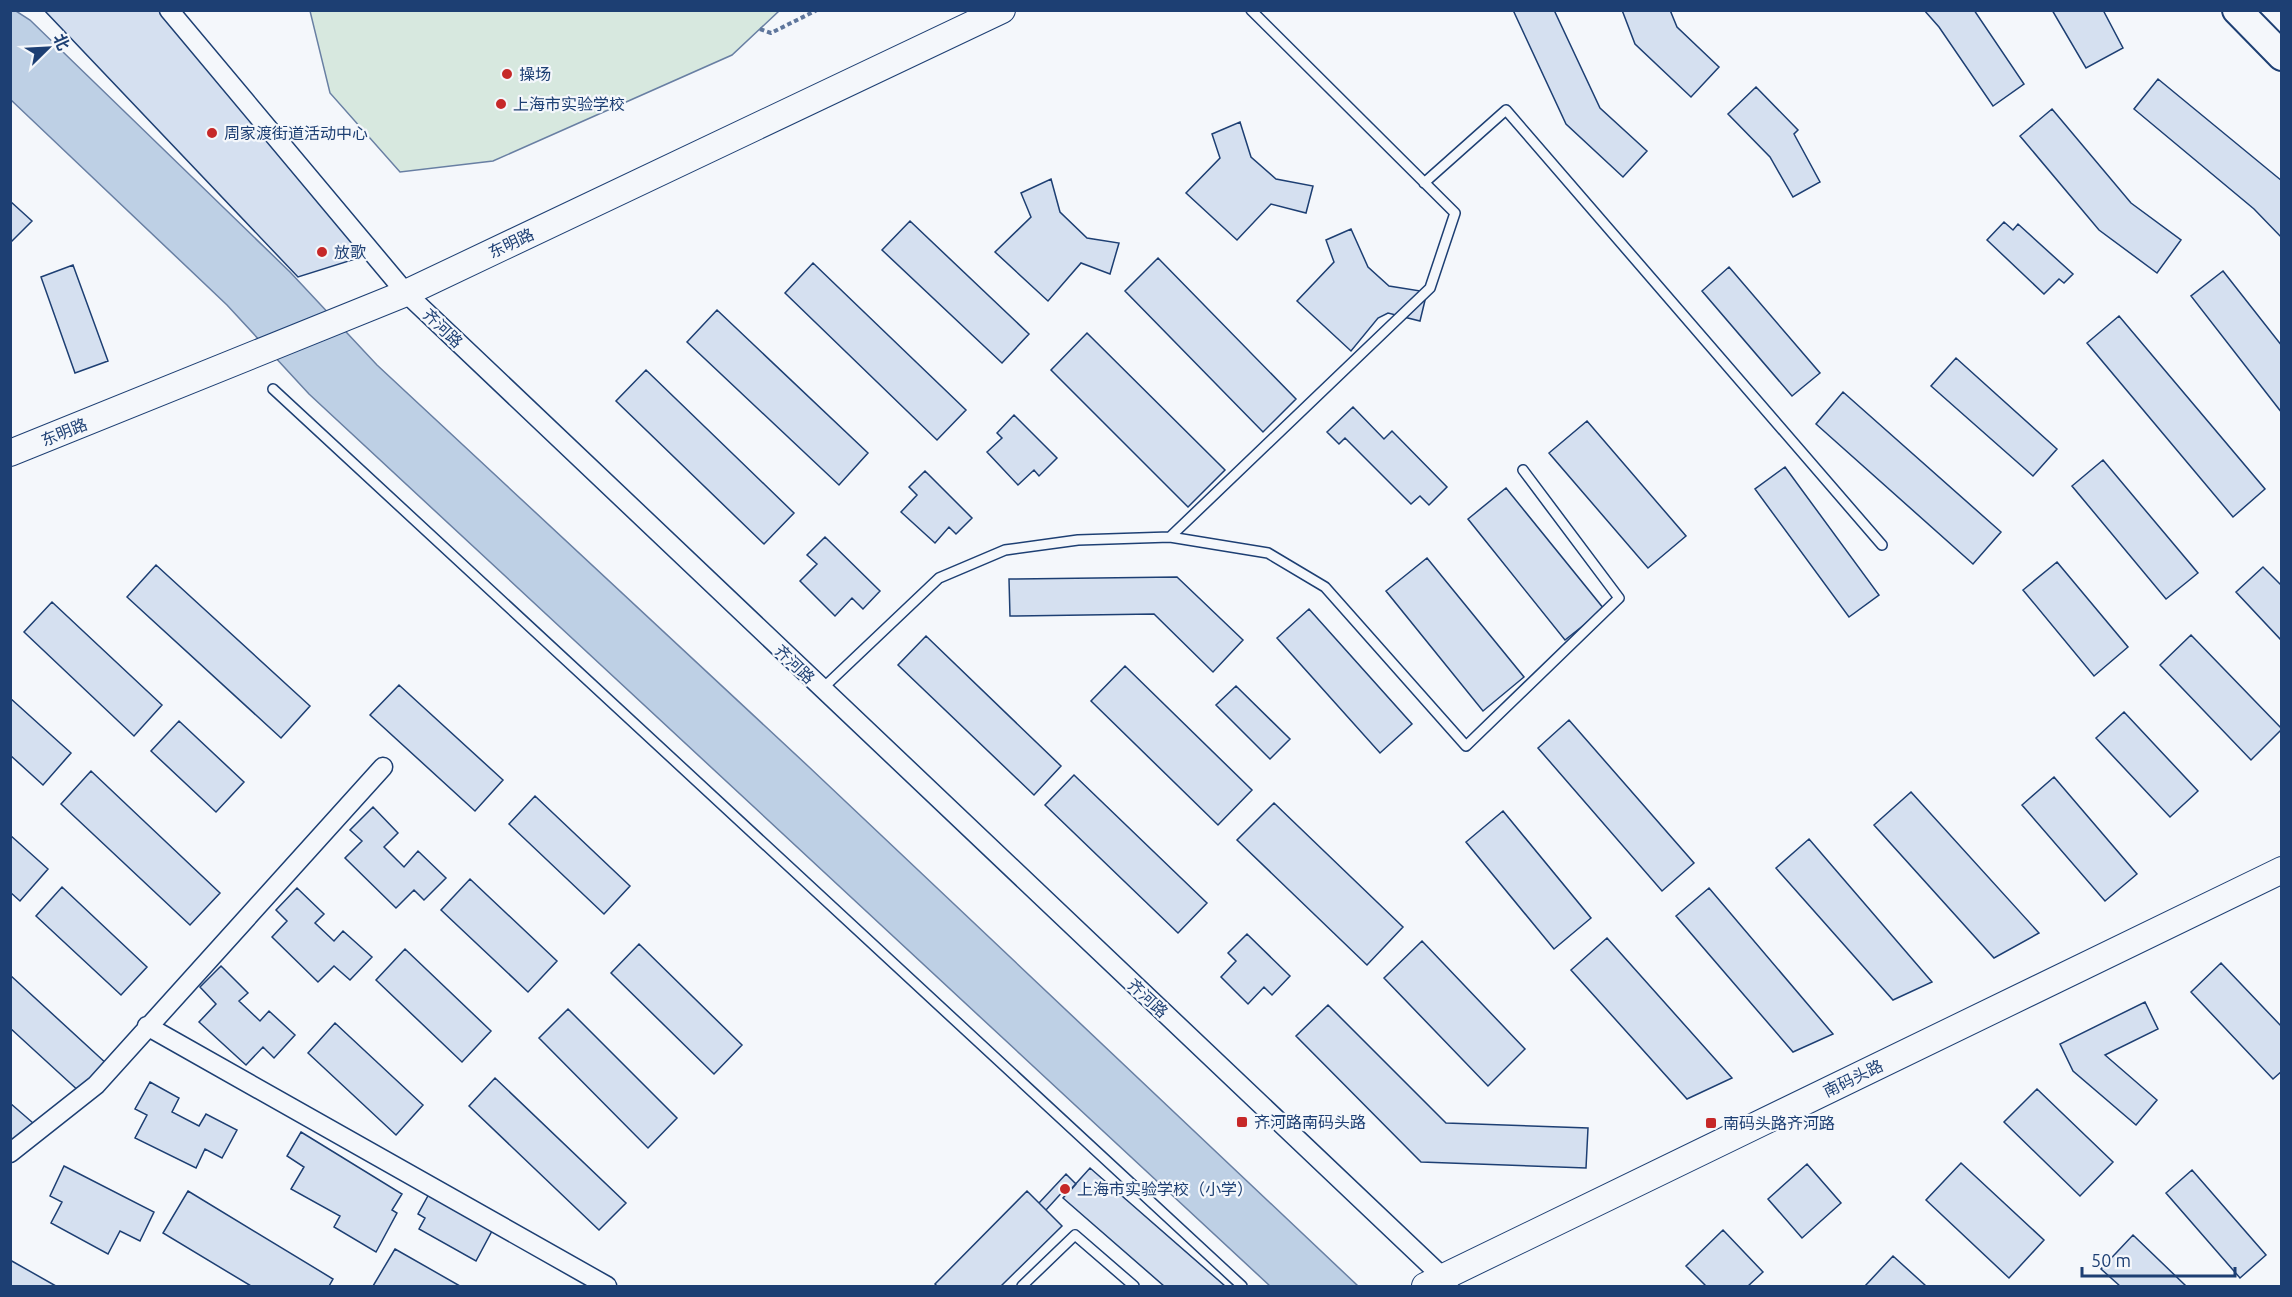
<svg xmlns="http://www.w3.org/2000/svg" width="2292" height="1297" font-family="Ubuntu,'Noto Sans SC',sans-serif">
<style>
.green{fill:#d7e8df;stroke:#687fa3;stroke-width:1.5}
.water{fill:#bed0e5;stroke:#687fa3;stroke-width:1.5}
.building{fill:#d5e0f0;stroke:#1d3f73;stroke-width:1.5}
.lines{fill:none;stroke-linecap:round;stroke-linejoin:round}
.lane-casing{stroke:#1d3f73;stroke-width:12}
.street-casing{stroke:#1d3f73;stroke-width:21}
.secondary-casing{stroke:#1d3f73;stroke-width:28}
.primary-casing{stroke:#1d3f73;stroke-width:32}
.path{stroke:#5e769c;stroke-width:4;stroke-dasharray:4.5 3;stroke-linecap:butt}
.lane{stroke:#f4f7fb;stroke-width:9}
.street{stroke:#f4f7fb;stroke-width:18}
.secondary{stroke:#f4f7fb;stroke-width:26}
.primary{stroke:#f4f7fb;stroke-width:28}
.poi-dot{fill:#c62828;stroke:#f4f7fb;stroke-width:2}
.labels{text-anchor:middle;stroke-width:4.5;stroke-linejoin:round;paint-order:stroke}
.poi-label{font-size:16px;fill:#1d3f73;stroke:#f4f7fb;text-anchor:start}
.street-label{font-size:16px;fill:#1d3f73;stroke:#f4f7fb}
</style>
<rect width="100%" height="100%" fill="#f4f7fb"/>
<path class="green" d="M 310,11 L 310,10 L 779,11 L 732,55 L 493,161 L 400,172 L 330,93 Z"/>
<path class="water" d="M 10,11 L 16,11 L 30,20 L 290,272 L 377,365 L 809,767 L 1358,1286 L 1270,1286 L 309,394 L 227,305 L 11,100 Z"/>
<path class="building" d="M 44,10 L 158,10 L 368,255 L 298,277 Z
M 1513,10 L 1554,10 L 1600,108 L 1647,151 L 1623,177 L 1566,124 Z
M 1622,10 L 1670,10 L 1677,27 L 1719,67 L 1691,97 L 1635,44 Z
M 1924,10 L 1974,10 L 2024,84 L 1993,106 L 1939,27 Z
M 2052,10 L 2103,10 L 2123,48 L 2086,68 Z
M 2158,79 L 2282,181 L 2282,238 L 2254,209 L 2134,109 Z
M 1756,87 L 1798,130 L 1794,134 L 1820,182 L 1793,197 L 1770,157 L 1728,114 Z
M 2052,109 L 2131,203 L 2181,240 L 2157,273 L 2099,230 L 2020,136 Z
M 1240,122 L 1251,157 L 1276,179 L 1313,186 L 1306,213 L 1271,204 L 1237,240 L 1186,193 L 1220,158 L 1212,134 Z
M 1051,179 L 1060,212 L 1087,238 L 1119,243 L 1110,274 L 1081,263 L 1048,301 L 995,252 L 1031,217 L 1021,193 Z
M 10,201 L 32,221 L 10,243 Z
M 910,221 L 1029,334 L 1002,363 L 882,250 Z
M 2004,222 L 2013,230 L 2018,224 L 2073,274 L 2064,283 L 2059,279 L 2044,294 L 1987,240 Z
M 1351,229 L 1368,267 L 1389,286 L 1427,292 L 1420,321 L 1388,313 L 1378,318 L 1351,351 L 1297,301 L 1334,262 L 1326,240 Z
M 1158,258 L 1296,399 L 1263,432 L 1125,291 Z
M 813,263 L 966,410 L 937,440 L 785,293 Z
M 73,265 L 108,361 L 75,373 L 41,277 Z
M 1729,267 L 1820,373 L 1792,396 L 1702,291 Z
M 2223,271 L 2282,346 L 2282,413 L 2191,296 Z
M 717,310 L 868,453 L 839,485 L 687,342 Z
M 2119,316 L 2265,489 L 2233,517 L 2087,343 Z
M 1087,333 L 1225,470 L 1188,507 L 1051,370 Z
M 1956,358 L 2057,449 L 2033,476 L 1931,386 Z
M 646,370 L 794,513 L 764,544 L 616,401 Z
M 1843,392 L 2001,532 L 1973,564 L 1816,424 Z
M 1353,407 L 1384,439 L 1392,431 L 1447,487 L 1429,505 L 1420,496 L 1411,504 L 1345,438 L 1339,444 L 1327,432 Z
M 1014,415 L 1057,458 L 1039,476 L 1034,470 L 1018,485 L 987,452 L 1002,438 L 997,433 Z
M 1587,421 L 1686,536 L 1648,568 L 1549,453 Z
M 2103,460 L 2198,573 L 2166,599 L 2072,486 Z
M 1785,467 L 1879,595 L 1849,617 L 1755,489 Z
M 925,471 L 972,518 L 956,534 L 949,527 L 935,543 L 901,512 L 917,495 L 909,487 Z
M 1506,488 L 1604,609 L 1565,640 L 1468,519 Z
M 825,537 L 880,591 L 863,609 L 852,598 L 835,616 L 800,581 L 817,564 L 807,555 Z
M 1427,558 L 1524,677 L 1483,711 L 1386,591 Z
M 2057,562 L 2128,647 L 2094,676 L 2023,590 Z
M 156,565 L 310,706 L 281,738 L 127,597 Z
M 2263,567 L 2282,586 L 2282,641 L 2236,592 Z
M 1177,577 L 1243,640 L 1213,672 L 1154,614 L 1010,616 L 1009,579 Z
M 52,602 L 162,705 L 134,736 L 24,632 Z
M 1309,609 L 1412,724 L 1380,753 L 1277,638 Z
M 2191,635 L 2282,729 L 2251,760 L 2160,665 Z
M 926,636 L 1061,766 L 1034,795 L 898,665 Z
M 1125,666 L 1252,790 L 1218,825 L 1091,701 Z
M 399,685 L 503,780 L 475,811 L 370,715 Z
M 1236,686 L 1290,739 L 1270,759 L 1216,705 Z
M 10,698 L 71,753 L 43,785 L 10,755 Z
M 2124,712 L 2198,791 L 2170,817 L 2096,738 Z
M 1569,720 L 1694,863 L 1662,891 L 1538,748 Z
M 179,721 L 244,782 L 216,812 L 151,751 Z
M 91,771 L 220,893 L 190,925 L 61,804 Z
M 1074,775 L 1207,903 L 1178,933 L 1045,805 Z
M 2054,777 L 2137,874 L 2105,901 L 2022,805 Z
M 1911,792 L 2039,933 L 1994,958 L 1874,825 Z
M 535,796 L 630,886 L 604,914 L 509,824 Z
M 1274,803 L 1403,927 L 1367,965 L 1237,840 Z
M 373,807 L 398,833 L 384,847 L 404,867 L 418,851 L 446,878 L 424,900 L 414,890 L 396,908 L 345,858 L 362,841 L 350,830 Z
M 1503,811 L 1591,918 L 1554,949 L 1466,842 Z
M 10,835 L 48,869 L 20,901 L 10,892 Z
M 1809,839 L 1932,982 L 1893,1000 L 1776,868 Z
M 470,879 L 557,961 L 528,992 L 441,910 Z
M 62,887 L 147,967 L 121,995 L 36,916 Z
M 297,888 L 324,914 L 315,923 L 334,941 L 343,931 L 372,957 L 350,980 L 334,966 L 318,982 L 272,937 L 287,921 L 276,910 Z
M 1709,888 L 1833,1034 L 1793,1052 L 1676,916 Z
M 1247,934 L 1290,976 L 1272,995 L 1264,987 L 1248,1004 L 1221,977 L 1236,961 L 1228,953 Z
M 1607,938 L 1732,1078 L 1687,1099 L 1571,970 Z
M 1422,941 L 1525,1049 L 1488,1086 L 1384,978 Z
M 639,944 L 742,1045 L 714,1074 L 611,973 Z
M 405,949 L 491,1031 L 462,1062 L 376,980 Z
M 2221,963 L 2282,1027 L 2282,1071 L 2273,1079 L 2191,992 Z
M 221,966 L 248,993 L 239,1001 L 260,1021 L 269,1011 L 295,1035 L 274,1058 L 263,1047 L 246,1065 L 199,1022 L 216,1004 L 200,987 Z
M 10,975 L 108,1065 L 82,1094 L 10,1028 Z
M 2145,1002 L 2158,1029 L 2105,1055 L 2157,1100 L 2136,1125 L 2073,1071 L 2060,1044 Z
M 1328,1005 L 1446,1123 L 1588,1128 L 1586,1168 L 1421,1162 L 1296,1036 Z
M 568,1009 L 677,1118 L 648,1148 L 539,1038 Z
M 335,1023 L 423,1105 L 396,1135 L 308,1053 Z
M 495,1078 L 626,1203 L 599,1230 L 469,1106 Z
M 150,1082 L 179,1098 L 172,1112 L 199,1126 L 206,1114 L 237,1130 L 222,1158 L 205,1149 L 196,1168 L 135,1138 L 147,1115 L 135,1109 Z
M 2037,1089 L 2113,1162 L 2080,1196 L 2004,1122 Z
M 10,1103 L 33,1123 L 15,1143 L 10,1142 Z
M 301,1132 L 402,1194 L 392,1210 L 397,1213 L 376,1252 L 334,1227 L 340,1216 L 291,1189 L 304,1167 L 287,1156 Z
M 1961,1163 L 2044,1240 L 2009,1278 L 1926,1200 Z
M 1807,1164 L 1841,1203 L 1802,1238 L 1768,1199 Z
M 64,1166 L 154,1212 L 140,1241 L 120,1231 L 108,1254 L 51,1223 L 62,1202 L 50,1196 Z
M 1090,1168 L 1225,1286 L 1164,1286 L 1063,1198 Z
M 2192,1170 L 2266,1255 L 2240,1278 L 2166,1193 Z
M 1066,1174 L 1076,1184 L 1070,1191 L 1066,1188 L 1046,1210 L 1039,1203 Z
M 188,1191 L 333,1279 L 329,1286 L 251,1286 L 163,1233 Z
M 1027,1191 L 1062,1226 L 1001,1286 L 937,1286 L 935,1284 Z
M 429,1194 L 492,1231 L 476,1261 L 419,1229 L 425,1218 L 418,1214 Z
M 1723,1230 L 1763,1272 L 1748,1286 L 1706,1286 L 1686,1266 Z
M 2133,1235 L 2186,1286 L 2120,1286 L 2101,1269 Z
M 395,1249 L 460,1286 L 373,1286 Z
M 1893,1256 L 1926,1286 L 1865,1286 Z
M 10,1260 L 56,1286 L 10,1286 Z"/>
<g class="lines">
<g class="lane-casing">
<path id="lane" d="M 1424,183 L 1506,110 L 1882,545
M 273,389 L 1242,1286
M 1170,537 L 1430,288 L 1455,213 L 1251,10
M 822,689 L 939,578 L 1005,550 L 1078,540 L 1170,537 L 1268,553 L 1325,587 L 1466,746 L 1619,598 L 1523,470
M 1022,1286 L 1075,1235 L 1134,1286"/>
</g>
<g class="street-casing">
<path id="street" d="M 169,10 L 406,293 L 1449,1283
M 147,1026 L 607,1286
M 10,1153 L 96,1085 L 383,767"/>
</g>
<g class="secondary-casing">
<path id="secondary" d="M 10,453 L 406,293 L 1002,10
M 1425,1286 L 2282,870"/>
</g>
<g class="primary-casing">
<path id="primary" d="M 2237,10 L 2282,56"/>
</g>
<path class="path" d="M 760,29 L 771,33 L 817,10"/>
<use href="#lane" class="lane"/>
<use href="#street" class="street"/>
<use href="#secondary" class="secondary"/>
<use href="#primary" class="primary"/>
</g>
<g class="poi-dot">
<circle cx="507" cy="74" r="6"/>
<circle cx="501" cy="104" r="6"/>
<circle cx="212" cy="133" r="6"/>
<circle cx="322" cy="252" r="6"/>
<rect x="1236" y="1116" width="12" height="12" rx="3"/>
<rect x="1705" y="1117" width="12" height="12" rx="3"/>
<circle cx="1065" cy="1189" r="6"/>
</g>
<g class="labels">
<g class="poi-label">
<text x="519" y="80">操场</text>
<text x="513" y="110">上海市实验学校</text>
<text x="224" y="139">周家渡街道活动中心</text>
<text x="334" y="258">放歌</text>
<text x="1254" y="1128">齐河路南码头路</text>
<text x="1723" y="1129">南码头路齐河路</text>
<text x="1077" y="1195">上海市实验学校（小学）</text>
</g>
<g class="street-label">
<text transform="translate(511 243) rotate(-25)" y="6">东明路</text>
<text transform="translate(443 328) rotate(44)" y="6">齐河路</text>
<text transform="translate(64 432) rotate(-22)" y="6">东明路</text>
<text transform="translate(795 664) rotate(44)" y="6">齐河路</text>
<text transform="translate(1148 998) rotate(43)" y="6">齐河路</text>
<text transform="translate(1853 1078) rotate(-26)" y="6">南码头路</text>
</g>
</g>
<rect width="2292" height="1297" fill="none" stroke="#1d3f73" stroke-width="24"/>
<g transform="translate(48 48) rotate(66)" stroke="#f4f7fb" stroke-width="4.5" paint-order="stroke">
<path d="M0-4.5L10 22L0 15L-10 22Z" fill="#1d3f73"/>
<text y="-9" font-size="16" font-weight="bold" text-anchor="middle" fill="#1d3f73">北</text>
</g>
<path d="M2082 1267v9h153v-9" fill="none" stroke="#1d3f73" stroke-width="3"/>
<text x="2091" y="1267" font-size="18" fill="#1d3f73" stroke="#f4f7fb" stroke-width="4.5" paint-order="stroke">50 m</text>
</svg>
